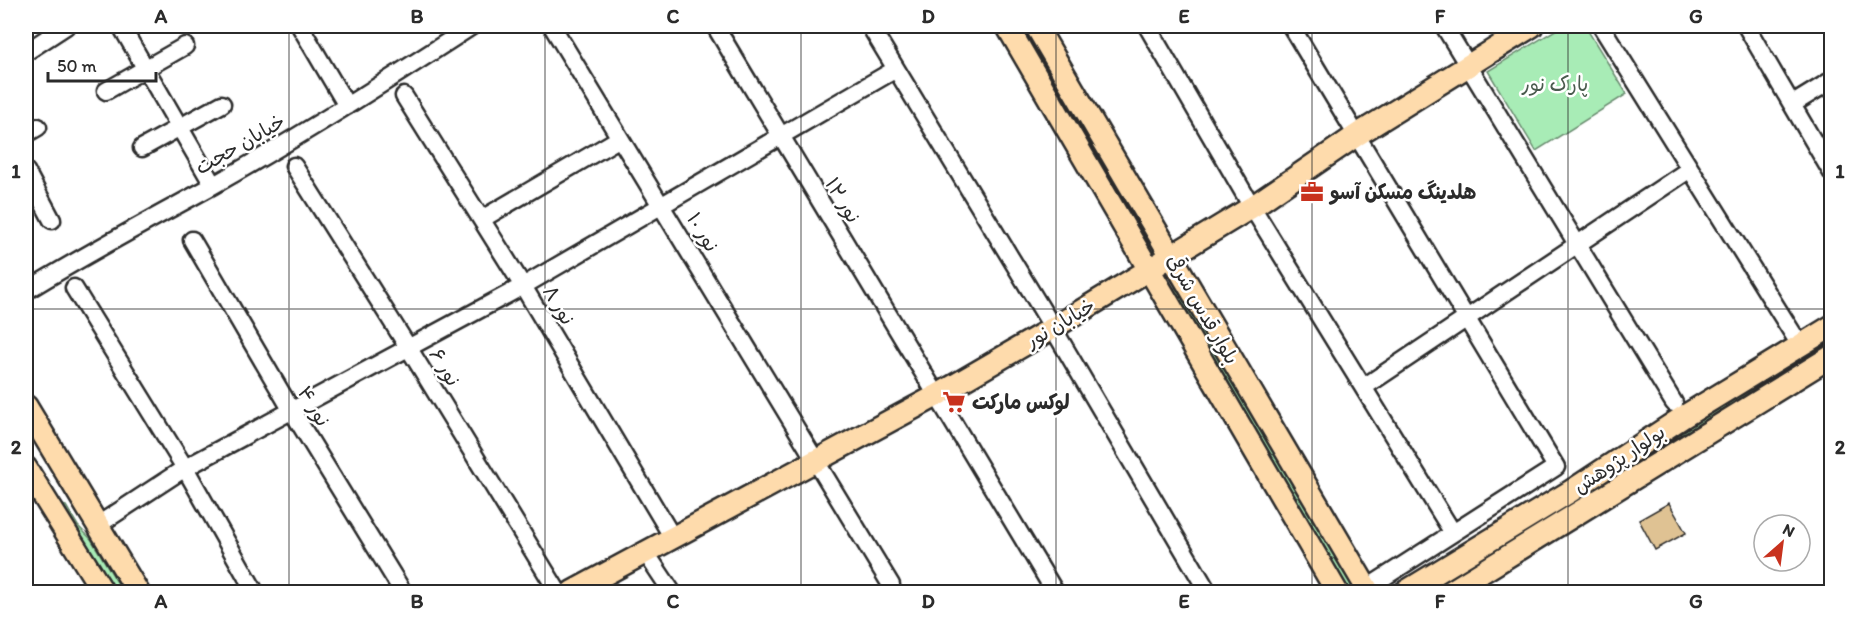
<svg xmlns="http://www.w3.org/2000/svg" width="1857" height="618" font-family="Itim,'Playpen Sans Arabic',sans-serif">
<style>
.green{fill:#a8ecb6;stroke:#6a8c70;stroke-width:1.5}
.building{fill:#dfc293;stroke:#2b2b2b;stroke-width:1.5}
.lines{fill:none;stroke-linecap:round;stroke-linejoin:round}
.minor-casing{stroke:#2b2b2b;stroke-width:21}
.major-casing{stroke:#2b2b2b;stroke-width:26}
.minor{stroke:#fff;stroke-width:16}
.major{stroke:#fedbac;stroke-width:21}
.grid{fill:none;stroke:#2b2b2b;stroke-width:1.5;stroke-opacity:0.55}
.labels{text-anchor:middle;stroke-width:5;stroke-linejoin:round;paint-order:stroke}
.park-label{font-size:20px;fill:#4a5b4e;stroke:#fff}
.street-label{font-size:20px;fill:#2b2b2b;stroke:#fff}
.poi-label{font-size:20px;font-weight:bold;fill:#2b2b2b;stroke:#fff;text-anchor:start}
.neatline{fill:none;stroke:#2b2b2b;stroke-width:2}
.grid-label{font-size:20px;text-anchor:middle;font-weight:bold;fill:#2b2b2b}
</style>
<rect width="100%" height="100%" fill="#fff"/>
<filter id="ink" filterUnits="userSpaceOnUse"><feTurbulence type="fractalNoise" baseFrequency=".0167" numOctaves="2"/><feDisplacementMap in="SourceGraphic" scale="12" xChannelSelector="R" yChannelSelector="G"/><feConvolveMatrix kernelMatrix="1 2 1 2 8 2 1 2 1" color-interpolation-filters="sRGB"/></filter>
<g filter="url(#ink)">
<path class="green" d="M 1016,26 L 1026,26 L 1146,234 L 1144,236 L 1140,234 Z
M 1562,26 L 1585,26 L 1627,94 L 1536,151 L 1488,71 Z
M 1177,287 L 1181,287 L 1358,589 L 1349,592 L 1175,296 L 1173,289 Z
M 1831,339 L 1831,346 L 1435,592 L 1422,592 Z
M 62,505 L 66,506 L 78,526 L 91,539 L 123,592 L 113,592 L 61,507 Z"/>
<path class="building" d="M 1669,503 L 1686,533 L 1655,550 L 1639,520 Z"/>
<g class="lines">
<g class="minor-casing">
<path id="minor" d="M 121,26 L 213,185
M 300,26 L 347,106
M 552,26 L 891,585
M 715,26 L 1055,592
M 870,26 L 1053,328 L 1208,592
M 1147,26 L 1252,207 L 1453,533
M 1291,26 L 1556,467 L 1361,592
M 1444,26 L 1674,403
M 1601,26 L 1800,345
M 1746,26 L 1832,173
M 26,52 L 66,26
M 106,91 L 185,46
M 404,96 L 523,286 L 673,538
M 1793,104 L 1832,80
M 26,134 L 38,127
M 142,148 L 222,104
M 294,166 L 408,347 L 558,592
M 26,171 L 52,220
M 482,219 L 620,138
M 192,240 L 292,411 L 403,592
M 74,288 L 185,468 L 255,592
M 26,291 C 86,254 150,220 212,186 C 301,136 387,81 472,26
M 1364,387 L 1690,169
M 98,525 L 185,468 L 523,286 L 896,69
M 646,553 L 672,592"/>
</g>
<g class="major-casing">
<path id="major" d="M 1007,26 L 1337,592
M 1036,26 L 1369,592
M 26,406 L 138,592
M 26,468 L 103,592
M 572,592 L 936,396 L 1053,328 L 1252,207 L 1357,135 L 1532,26
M 1405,592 L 1571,491 L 1683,417 L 1832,326
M 1450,592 L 1832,356"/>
</g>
<use href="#minor" class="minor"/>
<use href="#major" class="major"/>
</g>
</g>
<path class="grid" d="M 289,26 L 289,592M 545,26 L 545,592M 801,26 L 801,592M 1056,26 L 1056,592M 1312,26 L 1312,592M 1568,26 L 1568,592M 26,309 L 1832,309"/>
<defs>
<g id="office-bare" transform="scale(1.8)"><path d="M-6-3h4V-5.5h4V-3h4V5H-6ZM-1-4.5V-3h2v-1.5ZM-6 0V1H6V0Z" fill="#c8321e" stroke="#fff" stroke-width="2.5" paint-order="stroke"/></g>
<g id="supermarket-bare" transform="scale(1.8)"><path d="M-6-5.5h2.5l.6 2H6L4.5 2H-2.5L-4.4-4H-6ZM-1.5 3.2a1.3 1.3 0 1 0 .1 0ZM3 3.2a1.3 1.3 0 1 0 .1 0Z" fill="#c8321e" stroke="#fff" stroke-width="2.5" paint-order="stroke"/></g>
</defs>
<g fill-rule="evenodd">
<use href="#office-bare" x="1312" y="192"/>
<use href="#supermarket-bare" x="954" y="402"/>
</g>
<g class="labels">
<g class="park-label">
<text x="1555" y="91">پارک نور</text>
</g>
<g class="street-label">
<text transform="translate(240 144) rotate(-30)" y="7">خیابان حجت</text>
<text transform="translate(843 200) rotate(59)" y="7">نور ۱۲</text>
<text transform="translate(703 232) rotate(59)" y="7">نور ۱۰</text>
<text transform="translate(559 305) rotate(59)" y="7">نور ۸</text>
<text transform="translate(1203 309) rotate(60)" y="7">بلوار قدس شرقی</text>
<text transform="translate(1060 323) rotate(-31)" y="7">خیابان نور</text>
<text transform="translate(445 367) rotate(59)" y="7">نور ۶</text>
<text transform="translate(314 406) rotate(59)" y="7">نور ۴</text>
<text transform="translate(1619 459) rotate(-34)" y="7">بولوار پژوهش</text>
</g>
<g class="poi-label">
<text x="1330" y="199">هلدینگ مسکن آسو</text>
<text x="972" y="409">لوکس مارکت</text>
</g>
</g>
<rect width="1857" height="618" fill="none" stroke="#fff" stroke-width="66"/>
<g transform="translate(1782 543) rotate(28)"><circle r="28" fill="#ffffff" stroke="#aaaaaa" stroke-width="1.5"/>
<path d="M0-4.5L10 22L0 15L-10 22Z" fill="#c8321e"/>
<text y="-9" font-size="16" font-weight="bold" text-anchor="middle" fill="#2b2b2b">N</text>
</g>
<path d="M48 72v9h108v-9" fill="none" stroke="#2b2b2b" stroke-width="3"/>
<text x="57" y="72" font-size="18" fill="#2b2b2b" stroke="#ffffff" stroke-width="4.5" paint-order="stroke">50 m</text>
<rect x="33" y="33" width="1791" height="552" class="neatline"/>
<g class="grid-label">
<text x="161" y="23">A</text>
<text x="417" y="23">B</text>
<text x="673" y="23">C</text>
<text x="928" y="23">D</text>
<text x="1184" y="23">E</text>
<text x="1440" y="23">F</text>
<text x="1696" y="23">G</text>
<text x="16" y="178">1</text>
<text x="1840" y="178">1</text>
<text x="16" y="454">2</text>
<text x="1840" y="454">2</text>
<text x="161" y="608">A</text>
<text x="417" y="608">B</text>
<text x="673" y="608">C</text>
<text x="928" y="608">D</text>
<text x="1184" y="608">E</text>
<text x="1440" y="608">F</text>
<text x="1696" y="608">G</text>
</g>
</svg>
